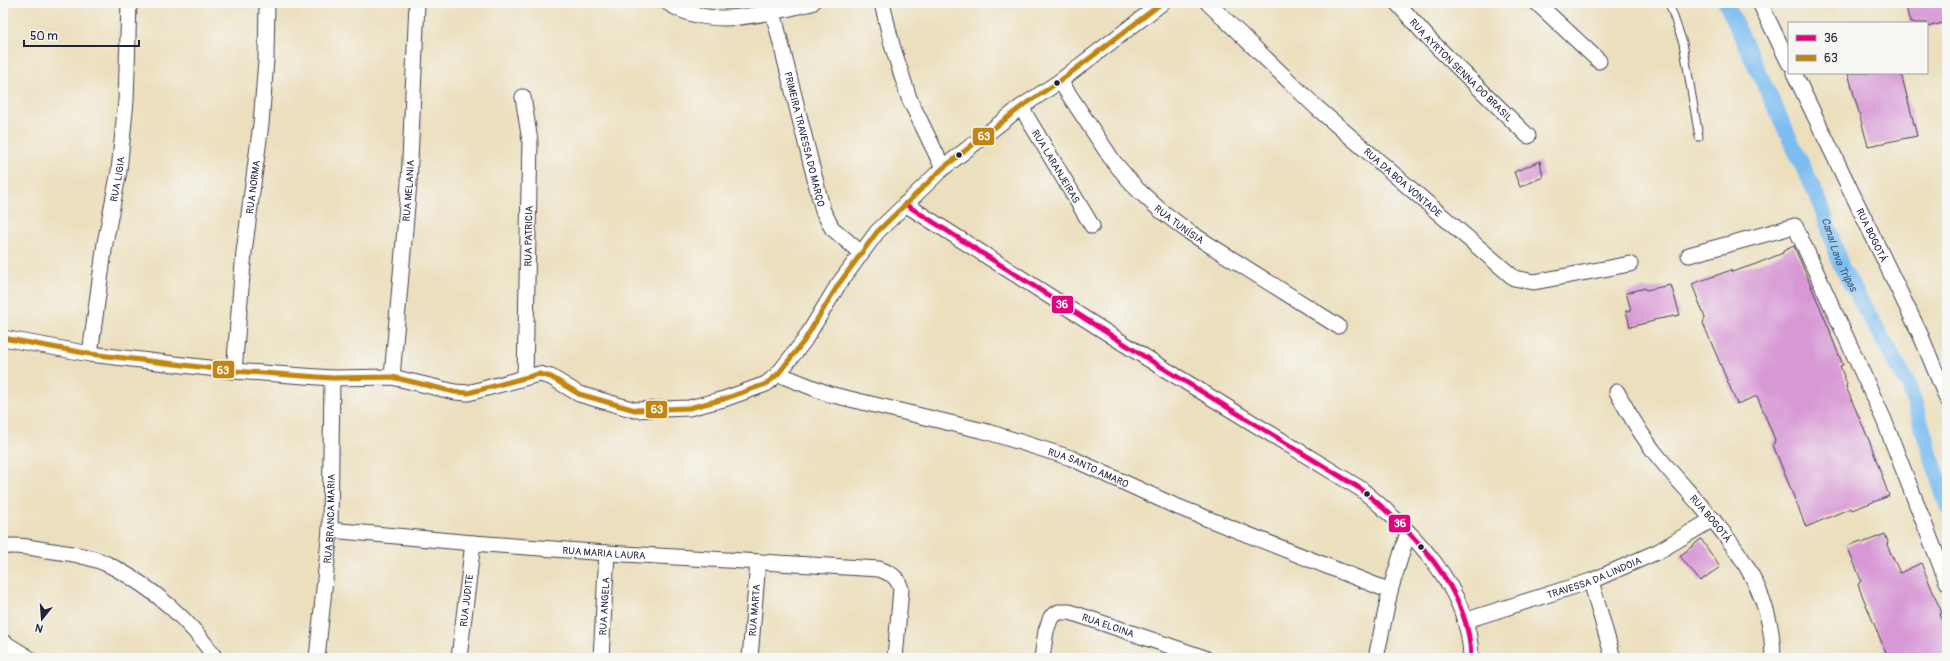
<svg xmlns="http://www.w3.org/2000/svg" width="1950" height="661" font-family="Pangolin,sans-serif">
<style>
.lines{fill:none;stroke-linecap:round;stroke-linejoin:round}
.canal{stroke:#7cbdf1;stroke-width:16}
.building{fill:#d798d5}
.service-casing{stroke:#403e4e;stroke-width:9}
.minor-casing{stroke:#403e4e;stroke-width:17}
.service{stroke:#fff;stroke-width:7}
.minor{stroke:#fff;stroke-width:15}
.bus-1-casing{stroke:#f6f6f2;stroke-width:8}
.bus-2-casing{stroke:#f6f6f2;stroke-width:8}
.bus-1{stroke:#e5007d;stroke-width:5}
.bus-2{stroke:#c2850f;stroke-width:5}
.bus-dot{fill:#22223b;stroke:#f6f6f2;stroke-width:1.5}
.labels{text-anchor:middle;stroke-width:3;stroke-linejoin:round;paint-order:stroke}
.street-label{font-size:10px;fill:#22223b;stroke:#f6f6f2}
.water-label{font-size:11px;font-style:italic;fill:#42587b;stroke:#f6f6f2}
.line-badge{stroke:#f6f6f2;stroke-width:1.5}
.badge-label{font-size:11px;text-anchor:middle;font-weight:bold;fill:#fff}
</style>
<rect width="100%" height="100%" fill="#f6f6f2"/>
<filter id="ink" filterUnits="userSpaceOnUse"><feTurbulence type="fractalNoise" baseFrequency=".025" numOctaves="2"/><feDisplacementMap in="SourceGraphic" scale="8" xChannelSelector="R" yChannelSelector="G"/><feConvolveMatrix kernelMatrix="1 2 1 2 8 2 1 2 1" color-interpolation-filters="sRGB"/></filter>
<filter id="wash" filterUnits="userSpaceOnUse"><feTurbulence type="fractalNoise" baseFrequency=".012" numOctaves="4" result="noise"/><feDisplacementMap in="SourceGraphic" scale="16" xChannelSelector="R" yChannelSelector="G"/><feGaussianBlur stdDeviation="0.9" result="paint"/><feColorMatrix in="noise" values="0 0 0 0 0 0 0 0 0 0 0 0 0 0 0 0 0 1.4 0 .05"/><feComposite in="paint" operator="in"/></filter>
<g filter="url(#wash)">
<rect width="100%" height="100%" fill="#ecdfbd"/>
<g class="lines">
<path class="canal" id="s1" d="M 1726,3 L 1821,205 L 1841,266 L 1909,386 L 1947,506"/>
</g>
<g id="blocks">
<path class="building" d="M 1905,3 L 1947,3 L 1947,22 L 1927,27 L 1927,23 L 1910,23 Z
M 1848,73 L 1901,73 L 1917,136 L 1868,146 Z
M 1540,161 L 1543,177 L 1520,187 L 1514,172 Z
M 1794,246 L 1831,333 L 1830,333 L 1843,365 L 1840,366 L 1847,384 L 1846,387 L 1871,445 L 1889,496 L 1852,510 L 1851,508 L 1806,527 L 1773,445 L 1775,440 L 1757,396 L 1737,404 L 1703,323 L 1705,318 L 1692,284 L 1731,270 L 1732,272 L 1756,264 L 1783,253 L 1783,251 Z
M 1671,285 L 1680,315 L 1653,320 L 1654,321 L 1630,327 L 1626,311 L 1631,310 L 1626,293 L 1645,288 L 1646,290 Z
M 1885,534 L 1888,542 L 1887,545 L 1900,573 L 1921,563 L 1942,613 L 1940,614 L 1947,632 L 1947,658 L 1888,658 L 1858,585 L 1861,580 L 1847,546 L 1861,541 L 1862,543 Z
M 1701,539 L 1720,567 L 1700,581 L 1680,556 Z"/>
</g>
</g>
<g filter="url(#ink)">
<use href="#blocks" fill-opacity="0" stroke="#403e4e" stroke-width="1"/>
<g class="lines">
<g class="service-casing">
<path id="service" d="M 1669,3 L 1683,43 L 1699,137"/>
</g>
<g class="minor-casing">
<g id="minor">
<path d="M 668,3 C 711,31 766,13 812,3"/>
<path d="M 882,3 L 892,45 L 909,98 L 943,168"/>
<path id="s2" d="M 1208,3 L 1316,107 L 1514,278 L 1534,282 L 1630,264"/>
<path id="s3" d="M 1397,3 L 1429,39 L 1528,136"/>
<path d="M 1537,3 L 1599,61"/>
<path d="M 1760,3 L 1789,63"/>
<path id="s4" d="M 773,12 L 823,211 L 832,228 L 861,253"/>
<path id="s5" d="M 1794,73 L 1921,336 L 1947,399"/>
<path id="s6" d="M 1060,81 L 1113,161 L 1137,189 L 1160,210 L 1189,232 L 1338,326"/>
<path d="M 523,97 L 530,141 L 525,376"/>
<path id="s7" d="M 1021,107 L 1092,226"/>
<path d="M 905,204 L 1145,357 L 1361,489 C 1412,531 1470,588 1471,658"/>
<path d="M 1689,255 L 1795,226 L 1884,420 L 1947,582"/>
<path d="M 3,338 L 90,354 L 234,371 L 332,378 L 392,377 L 455,392 L 468,393 L 539,374 L 551,377 L 579,394 L 635,410 L 689,408 L 724,399 L 766,384 L 778,374 L 804,341 L 838,285 L 877,232 L 943,168 L 1021,107 L 1060,81 L 1162,3"/>
<path id="s8" d="M 90,354 L 105,243 L 119,171 L 126,101 L 129,3"/>
<path id="s9" d="M 234,371 L 244,252 L 261,124 L 266,60 L 267,3"/>
<path id="s10" d="M 778,374 L 829,394 L 988,432 L 1071,458 L 1173,505 L 1390,591"/>
<path id="s11" d="M 392,377 L 409,183 L 417,3"/>
<path id="s12" d="M 1617,392 C 1629,414 1641,435 1656,454 C 1707,517 1773,570 1773,658"/>
<path id="s13" d="M 330,530 L 473,543 L 607,553 L 879,569 C 892,574 897,576 901,589 L 895,658"/>
<path d="M 3,547 C 16,544 33,548 46,550 C 68,553 93,556 113,567 C 153,588 191,621 215,658"/>
<path d="M 1591,581 L 1613,658"/>
<path id="s14" d="M 1467,620 L 1591,581 L 1659,551 L 1713,519"/>
<path d="M 3,642 L 29,658"/>
<path id="s15" d="M 317,658 L 330,530 L 332,378"/>
<path id="s16" d="M 459,658 L 473,543"/>
<path id="s17" d="M 601,658 L 607,553"/>
<path id="s18" d="M 750,658 L 758,562"/>
<path id="s19" d="M 1042,658 L 1046,631 L 1051,617 L 1059,612 L 1070,612 L 1205,658"/>
<path d="M 1376,658 L 1390,591 L 1408,532"/>
</g>
</g>
<use href="#service" class="service"/>
<use href="#minor" class="minor"/>
<g class="bus-1-casing">
<path id="bus-1" d="M 905,204 L 1145,357 L 1361,489 C 1412,531 1470,588 1471,658"/>
</g>
<g class="bus-2-casing">
<path id="bus-2" d="M 3,338 L 90,354 L 234,371 L 332,378 L 392,377 L 455,392 L 468,393 L 539,374 L 551,377 L 579,394 L 635,410 L 689,408 L 724,399 L 766,384 L 778,374 L 804,341 L 838,285 L 877,232 L 943,168 L 1021,107 L 1060,81 L 1162,3"/>
</g>
<use href="#bus-1" class="bus-1"/>
<use href="#bus-2" class="bus-2"/>
</g>
</g>
<g class="bus-dot">
<circle cx="1057" cy="83" r="3.5"/>
<circle cx="959" cy="155" r="3.5"/>
<circle cx="1367" cy="494" r="3.5"/>
<circle cx="1421" cy="547" r="3.5"/>
</g>
<g class="labels">
<g class="street-label">
<text dy="4" stroke="none"><textPath href="#s3" startOffset="93">RUA AYRTON SENNA DO BRASIL</textPath></text>
<text dy="4" stroke="none"><textPath href="#s4" startOffset="131">PRIMEIRA TRAVESSA DO MARÇO</textPath></text>
<text dy="4" stroke="none"><textPath href="#s7" startOffset="69">RUA LARANJEIRAS</textPath></text>
<text dy="4" stroke="none"><textPath href="#s8" startOffset="177">RUA LIGIA</textPath></text>
<text dy="4" stroke="none"><textPath href="#s2" startOffset="265">RUA DA BOA VONTADE</textPath></text>
<text dy="4" stroke="none"><textPath href="#s9" startOffset="185">RUA NORMA</textPath></text>
<text dy="4" stroke="none"><textPath href="#s11" startOffset="187">RUA MELANIA</textPath></text>
<text dy="4" stroke="none"><textPath href="#s6" startOffset="188">RUA TUNÍSIA</textPath></text>
<text dy="4" stroke="none"><textPath href="#s5" startOffset="180">RUA BOGOTÁ</textPath></text>
<text transform="translate(528 236) rotate(-89)" y="4">RUA PATRICIA</text>
<text dy="4" stroke="none"><textPath href="#s10" startOffset="325">RUA SANTO AMARO</textPath></text>
<text dy="4" stroke="none"><textPath href="#s15" startOffset="140">RUA BRANCA MARIA</textPath></text>
<text dy="4" stroke="none"><textPath href="#s12" startOffset="158">RUA BOGOTÁ</textPath></text>
<text dy="4" stroke="none"><textPath href="#s13" startOffset="275">RUA MARIA LAURA</textPath></text>
<text dy="4" stroke="none"><textPath href="#s14" startOffset="134">TRAVESSA DA LINDOIA</textPath></text>
<text dy="4" stroke="none"><textPath href="#s16" startOffset="58">RUA JUDITE</textPath></text>
<text dy="4" stroke="none"><textPath href="#s17" startOffset="52">RUA ANGELA</textPath></text>
<text dy="4" stroke="none"><textPath href="#s18" startOffset="48">RUA MARTA</textPath></text>
<text dy="4" stroke="none"><textPath href="#s19" startOffset="103">RUA ELOINA</textPath></text>
</g>
<g class="water-label">
<text dy="4" stroke="none"><textPath href="#s1" startOffset="276">Canal Lava Tripas</textPath></text>
</g>
</g>
<g class="line-badge">
<rect x="972" y="127" width="23" height="19" rx="4" fill="#c2850f"/>
<rect x="1051" y="295" width="23" height="19" rx="4" fill="#e5007d"/>
<rect x="212" y="360" width="23" height="19" rx="4" fill="#c2850f"/>
<rect x="645" y="400" width="23" height="19" rx="4" fill="#c2850f"/>
<rect x="1388" y="514" width="23" height="19" rx="4" fill="#e5007d"/>
</g>
<g class="badge-label">
<text x="984" y="140">63</text>
<text x="1062" y="308">36</text>
<text x="223" y="374">63</text>
<text x="657" y="413">63</text>
<text x="1400" y="527">36</text>
</g>
<rect width="1950" height="661" fill="none" stroke="#f6f6f2" stroke-width="16"/>
<rect x="1788" y="22" width="140" height="52" fill="#f6f6f2" stroke="#a1a1a9"/>
<rect x="1796" y="35" width="20" height="6" fill="#e5007d" stroke="#a1a1a9"/>
<text x="1824" y="42" font-size="12" fill="#22223b">36</text>
<rect x="1796" y="55" width="20" height="6" fill="#c2850f" stroke="#a1a1a9"/>
<text x="1824" y="62" font-size="12" fill="#22223b">63</text>
<g transform="translate(42 619) rotate(197)" stroke="#f6f6f2" stroke-width="3" paint-order="stroke">
<path d="M0-3L7 15L0 10L-7 15Z" fill="#22223b"/>
<text y="-6" font-size="11" font-weight="bold" text-anchor="middle" fill="#22223b">N</text>
</g>
<path d="M24 40v6h115v-6" fill="none" stroke="#22223b" stroke-width="2"/>
<text x="30" y="40" font-size="12" fill="#22223b" stroke="#f6f6f2" stroke-width="3" paint-order="stroke">50 m</text>
</svg>
